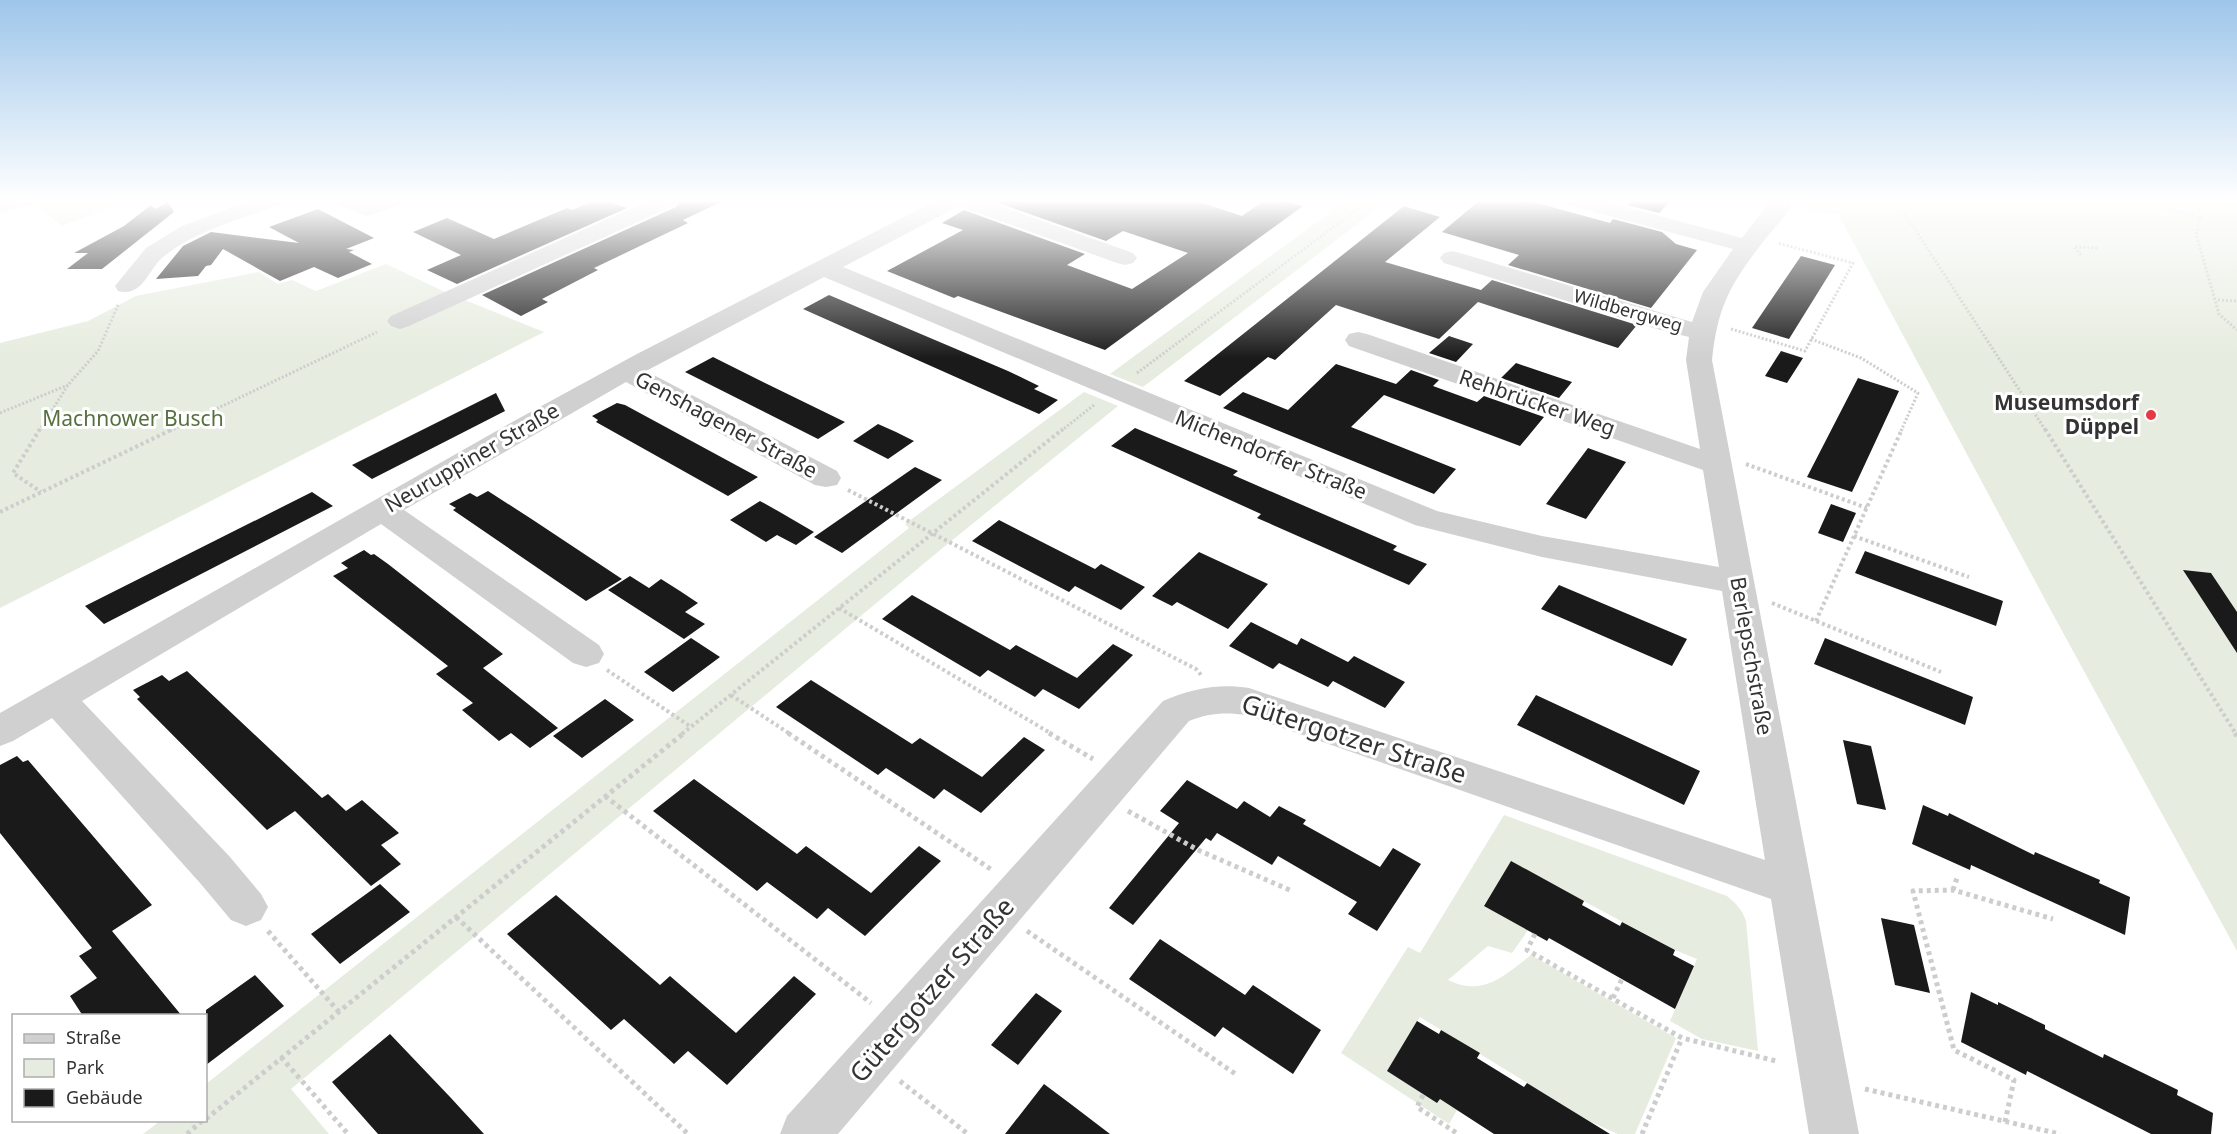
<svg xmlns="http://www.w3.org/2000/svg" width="2237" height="1134" font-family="'Noto Sans',sans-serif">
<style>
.green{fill:#e6ecdf}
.building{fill:#1a1a1a}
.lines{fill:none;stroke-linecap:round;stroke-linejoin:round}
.path-far2{stroke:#cdcdcd;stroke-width:3;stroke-dasharray:2 2;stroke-linecap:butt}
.path-far1{stroke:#cdcdcd;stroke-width:4;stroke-dasharray:3 3;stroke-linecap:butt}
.path{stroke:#cdcdcd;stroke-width:5;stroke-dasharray:4 4;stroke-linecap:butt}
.minor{fill:#d0d0d0;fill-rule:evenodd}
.poi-dot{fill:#e63946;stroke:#fff;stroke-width:2}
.labels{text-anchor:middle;stroke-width:6;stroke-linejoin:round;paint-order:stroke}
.far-street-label{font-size:18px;fill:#333;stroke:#fff}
.street-label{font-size:21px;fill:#333;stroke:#fff}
.poi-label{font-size:21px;font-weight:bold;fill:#333;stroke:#fff;text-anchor:end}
.park-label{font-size:21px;fill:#56703f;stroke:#fff}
.near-street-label{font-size:26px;fill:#333;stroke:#fff}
</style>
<rect width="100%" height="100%" fill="#fff"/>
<path class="green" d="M 29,200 L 129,200 L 62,226 Z
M 1347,200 L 1389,200 L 1143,387 L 1110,374 Z
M 1809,200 L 2237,200 L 2237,951 L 2049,607 L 1838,214 L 1804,211 Z
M 386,264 L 445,292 L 544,332 L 0,608 L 0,343 L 88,321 L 136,296 L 259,272 L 278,284 L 292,280 L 316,291 Z
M 1084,392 L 1118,406 L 945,546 L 291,1089 L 329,1134 L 143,1134 L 160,1121 L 206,1120 L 206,1084 L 909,528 L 905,524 Z
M 1504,815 L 1727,896 C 1737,904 1742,910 1746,921 L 1758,1051 L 1702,1039 L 1670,1021 L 1697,959 L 1675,950 L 1511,862 L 1484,905 L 1528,930 L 1512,953 L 1488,946 L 1448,980 C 1483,997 1504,976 1531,955 L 1676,1038 L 1635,1134 L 1618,1134 L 1589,1121 L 1420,1017 L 1387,1071 L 1437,1103 L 1440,1099 L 1457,1110 L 1449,1124 L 1341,1053 L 1408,947 L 1420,953 Z"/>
<path class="building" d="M 595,200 L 604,200 L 627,208 L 457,284 L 427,270 L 461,255 L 413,232 L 447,218 L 494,239 L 567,208 L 572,210 Z
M 680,200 L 725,200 L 683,220 L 688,223 L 594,268 L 598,270 L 542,299 L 548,302 L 521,316 L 482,295 L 676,207 Z
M 990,200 L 1193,200 L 1242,216 L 1265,200 L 1282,200 L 1303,206 L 1105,350 L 958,296 L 954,298 L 887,271 L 963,230 L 942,223 L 964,210 L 1085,254 L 1067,265 L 1132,289 L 1188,253 L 1123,231 L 1106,241 Z
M 1480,200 L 1526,200 L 1610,223 L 1613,219 L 1662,232 L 1676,244 L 1697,250 L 1651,308 L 1508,265 L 1519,255 L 1442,232 Z
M 1633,200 L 1672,200 L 1659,213 L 1627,205 Z
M 168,202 L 174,212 L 102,269 L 67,269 L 88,253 L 74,253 L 124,226 L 151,205 L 155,209 Z
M 1404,206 L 1440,217 L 1385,262 L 1481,290 L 1492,280 L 1637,325 L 1618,348 L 1478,302 L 1439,339 L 1336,305 L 1275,360 L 1268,357 L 1220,396 L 1184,381 Z
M 318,209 L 374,238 L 346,249 L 354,250 L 349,252 L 372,264 L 338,278 L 314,267 L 280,281 L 223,249 L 211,265 L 206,266 L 198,276 L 156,279 L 183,246 L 211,232 L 299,243 L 269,227 Z
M 1801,256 L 1835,265 L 1789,339 L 1752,328 Z
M 829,295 L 1008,371 L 1039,386 L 1034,389 L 1058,400 L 1039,414 L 803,309 Z
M 1449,336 L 1473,344 L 1456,362 L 1429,353 Z
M 1781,351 L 1803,358 L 1787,383 L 1765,376 Z
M 713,357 L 763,382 L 845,422 L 818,439 L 685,372 Z
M 1516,363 L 1572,382 L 1559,398 L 1501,378 Z
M 1336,364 L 1396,384 L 1411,370 L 1439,380 L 1433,386 L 1477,402 L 1484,396 L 1544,417 L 1520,446 L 1384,395 L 1351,427 L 1456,469 L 1434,494 L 1223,408 L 1243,392 L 1288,410 Z
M 1858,378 L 1899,391 L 1852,492 L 1807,477 Z
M 496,393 L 505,411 L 372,479 L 352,465 Z
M 617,403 L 625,405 L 758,477 L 728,496 L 596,422 L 598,420 L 592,416 Z
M 878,424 L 896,432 L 914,441 L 888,459 L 853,441 Z
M 1135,428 L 1238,471 L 1233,475 L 1397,546 L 1393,550 L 1427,564 L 1409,585 L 1257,518 L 1261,514 L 1111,446 Z
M 1588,448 L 1626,462 L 1586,519 L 1546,504 Z
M 915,467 L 942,480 L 842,553 L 814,537 Z
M 488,491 L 530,518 L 622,579 L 586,601 L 453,510 L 456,508 L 449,504 L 470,493 L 477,497 Z
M 312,492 L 333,506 L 104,624 L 85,606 Z
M 760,501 L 778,511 L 814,532 L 796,545 L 777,535 L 766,542 L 730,520 Z
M 1831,504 L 1856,513 L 1843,542 L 1818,533 Z
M 999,520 L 1095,569 L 1101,564 L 1145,587 L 1121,610 L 1075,586 L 1069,592 L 972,541 Z
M 364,550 L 371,555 L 374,554 L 388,564 L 503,654 L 483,668 L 558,728 L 530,748 L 511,733 L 499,741 L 462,710 L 473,703 L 436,674 L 448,666 L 333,576 L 348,568 L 341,563 Z
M 1865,551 L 2003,601 L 1996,626 L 1855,573 Z
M 1199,552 L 1268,584 L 1228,629 L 1177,602 L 1172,606 L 1152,596 Z
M 2183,570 L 2211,573 L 2237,612 L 2237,653 Z
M 630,576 L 649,588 L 661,579 L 680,591 L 698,603 L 685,612 L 705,624 L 684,639 L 608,590 Z
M 1559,585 L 1687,639 L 1672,666 L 1541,609 Z
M 912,595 L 1010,650 L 1016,645 L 1077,678 L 1113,644 L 1133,655 L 1079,709 L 1043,689 L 1035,697 L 988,670 L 980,677 L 882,619 Z
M 1251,622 L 1297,645 L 1301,638 L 1348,662 L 1354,656 L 1405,682 L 1385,708 L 1333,681 L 1328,687 L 1279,663 L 1273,669 L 1229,646 Z
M 691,638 L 720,657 L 673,692 L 644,672 Z
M 1825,638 L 1973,697 L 1965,725 L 1814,664 Z
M 187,671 L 322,798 L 328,794 L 346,811 L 362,800 L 399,833 L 381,845 L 401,864 L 371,886 L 295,811 L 267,830 L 137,699 L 140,697 L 133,690 L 162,675 L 169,681 Z
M 811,680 L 912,744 L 920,738 L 982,777 L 1024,737 L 1045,750 L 981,813 L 944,789 L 934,799 L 886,768 L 878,775 L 776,707 Z
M 1536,695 L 1700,771 L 1684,805 L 1517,725 Z
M 605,699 L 634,720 L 582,758 L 553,736 Z
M 1843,740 L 1871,746 L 1886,810 L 1857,804 Z
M 17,756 L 23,762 L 28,760 L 152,905 L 112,931 L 182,1016 L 83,1016 L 70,996 L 97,978 L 79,956 L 92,948 L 0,833 L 0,765 Z
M 694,779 L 797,854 L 806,846 L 871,893 L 919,846 L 941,861 L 865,936 L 828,908 L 817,919 L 767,882 L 757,891 L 653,811 Z
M 1187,780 L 1237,809 L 1244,801 L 1270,817 L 1279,806 L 1306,820 L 1303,824 L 1380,867 L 1393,848 L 1421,864 L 1377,931 L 1348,914 L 1357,902 L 1278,856 L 1272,865 L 1217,833 L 1211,841 L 1206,838 L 1133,925 L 1109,908 L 1179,823 L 1160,811 Z
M 1923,805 L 1948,816 L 1949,813 L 2034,855 L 2035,852 L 2100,880 L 2099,883 L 2130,897 L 2125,935 L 1971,865 L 1970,870 L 1912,844 Z
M 1511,861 L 1584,901 L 1582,905 L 1620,926 L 1622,922 L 1675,950 L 1673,955 L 1694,966 L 1675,1009 L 1549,938 L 1547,941 L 1484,906 Z
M 380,884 L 410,912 L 340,964 L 311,934 Z
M 556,895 L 660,985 L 670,976 L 736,1033 L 794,976 L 816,994 L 727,1085 L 688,1051 L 674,1064 L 624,1019 L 611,1030 L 507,934 Z
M 1881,918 L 1914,925 L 1930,993 L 1895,985 Z
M 1160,939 L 1245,995 L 1253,985 L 1321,1030 L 1293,1074 L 1223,1027 L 1215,1037 L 1129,979 Z
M 255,975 L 284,1006 L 206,1065 L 206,1010 Z
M 1971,992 L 1998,1005 L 1998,1002 L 2045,1025 L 2045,1029 L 2103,1058 L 2104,1054 L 2178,1090 L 2177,1095 L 2213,1113 L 2211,1134 L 2151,1134 L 2027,1071 L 2026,1075 L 1961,1042 Z
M 1036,993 L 1062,1011 L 1018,1065 L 991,1045 Z
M 1417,1021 L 1439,1034 L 1441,1030 L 1480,1053 L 1477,1058 L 1524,1087 L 1527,1083 L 1610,1134 L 1494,1134 L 1440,1099 L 1437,1103 L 1387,1071 Z
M 390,1034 L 451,1098 L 484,1134 L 378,1134 L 332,1082 Z
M 1044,1084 L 1072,1105 L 1110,1134 L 1005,1134 Z"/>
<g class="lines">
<path class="path-far2" d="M 1896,200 L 2046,431
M 2110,200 L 2168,208 L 2201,218 L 2196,234 L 2219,314 L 2237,330
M 2196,200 L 2201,218
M 2081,255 L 2074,247 L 2098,248
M 2218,300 L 2237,301
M 1731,329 L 1805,351 L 1853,263 L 1777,243
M 1811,339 L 1861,358 L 1918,393 L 1901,431
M 1137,373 L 1370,200
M 0,413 L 68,385
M 39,431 L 68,385 L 98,351 L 119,303
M 170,431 L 377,332
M 1061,431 L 1094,405"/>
<path class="path-far1" d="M 40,429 L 13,473 L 41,492
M 2045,429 L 2236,734
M 1746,464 L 1867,508
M 848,490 L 1196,669 L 1202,676
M 0,512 L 173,429
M 1854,536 L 1969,577
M 1772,603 L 1941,672
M 839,608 L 1052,734
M 1816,621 L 1902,429
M 607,670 L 691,727
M 731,695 L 790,734
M 682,734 L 1063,429"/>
<path class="path" d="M 788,733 L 992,870
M 1049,733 L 1093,759
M 2235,733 L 2237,736
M 605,796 L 871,1003
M 1128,811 L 1198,850 L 1292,891
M 1953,890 L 1958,875
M 456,917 L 688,1134
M 268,931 L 339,1012
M 1027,931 L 1237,1075
M 1535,934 L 1527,950 L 1682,1038 L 1776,1061
M 1613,998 L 1622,979
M 281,1057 L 348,1134
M 900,1081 L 968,1134
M 1865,1089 L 2060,1134
M 1423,1095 L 1417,1107 L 1458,1134
M 206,1119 L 684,733
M 2005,1122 L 2014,1080 L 1954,1050 L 1913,891 L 1953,890 L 2053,919
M 187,1134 L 203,1120
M 1642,1134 L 1682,1038"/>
<path class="minor" d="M 0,200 L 33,200 L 30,205 L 0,212 Z
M 252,200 L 282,200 L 279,205 C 240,219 195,231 163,257 C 147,271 143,297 118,291 L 115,286 L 146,248 L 182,226 Z
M 336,200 L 404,200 L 401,205 L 367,216 L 339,205 Z
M 650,200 L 678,200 L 675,205 L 409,326 L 400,329 L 391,326 L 387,321 L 391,316 Z
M 937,200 L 984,200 L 1133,253 L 1137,258 L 1133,263 L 1125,265 L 1117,263 L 959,206 L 843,267 L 1437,511 L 1542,536 L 1719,567 L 1703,470 L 1349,346 L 1345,340 L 1349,334 L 1358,332 L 1367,334 L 1700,449 L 1686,360 L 1689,337 L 1657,329 L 1444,263 L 1440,258 L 1444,253 L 1452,251 L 1460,253 L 1692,322 L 1703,292 L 1733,249 L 1568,205 L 1565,200 L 1600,200 L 1742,238 L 1771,200 L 1793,200 C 1788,214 1776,226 1766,238 C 1732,282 1718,303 1712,360 L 1859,1134 L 1809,1134 L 1771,899 L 1246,715 C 1226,712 1208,713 1189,721 L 838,1134 L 780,1134 L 787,1116 L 1163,701 C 1191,689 1218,683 1249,688 L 1765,860 L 1722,591 L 1542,557 L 1415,525 L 824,277 L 646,371 L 837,471 L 841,478 L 837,485 L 826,487 L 815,485 L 626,382 L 404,510 L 599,645 L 604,654 L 599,663 L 586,667 L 573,663 L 381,524 L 82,701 L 230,857 L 261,894 L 268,907 L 261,920 L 246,926 L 231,920 L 200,883 L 52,718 L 13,741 L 0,746 L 0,713 L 514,421 L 635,355 Z"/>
</g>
<linearGradient id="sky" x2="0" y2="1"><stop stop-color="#9ec6ea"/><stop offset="0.56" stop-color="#fff"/><stop offset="1" stop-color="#fff" stop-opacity="0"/></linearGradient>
<rect width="2237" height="358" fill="url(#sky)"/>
<circle class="poi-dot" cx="2151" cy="415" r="6"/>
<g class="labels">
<g class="far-street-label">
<text transform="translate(1628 311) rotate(16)" y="6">Wildbergweg</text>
</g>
<g class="street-label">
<text transform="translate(1537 403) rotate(19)" y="7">Rehbrücker Weg</text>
<text transform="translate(726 425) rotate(28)" y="7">Genshagener Straße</text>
<text transform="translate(1271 455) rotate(22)" y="7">Michendorfer Straße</text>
<text transform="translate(472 458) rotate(-30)" y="7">Neuruppiner Straße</text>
<text transform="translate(1751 656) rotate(80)" y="7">Berlepschstraße</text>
</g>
<g class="poi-label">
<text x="2139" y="410">Museumsdorf<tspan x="2139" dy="24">Düppel</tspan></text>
</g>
<g class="park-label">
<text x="133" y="426">Machnower Busch</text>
</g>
<g class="near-street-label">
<text transform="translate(1354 739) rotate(18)" y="9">Gütergotzer Straße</text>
<text transform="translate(932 990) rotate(-49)" y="9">Gütergotzer Straße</text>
</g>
</g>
<rect x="12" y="1014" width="195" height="108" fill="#ffffff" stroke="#adadad" stroke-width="1.5"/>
<rect x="24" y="1034" width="30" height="9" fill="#d0d0d0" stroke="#adadad" stroke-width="1.5"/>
<text x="66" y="1044" font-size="18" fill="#333333">Straße</text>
<rect x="24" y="1059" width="30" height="18" fill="#e6ecdf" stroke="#adadad" stroke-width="1.5"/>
<text x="66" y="1074" font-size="18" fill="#333333">Park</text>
<rect x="24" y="1089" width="30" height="18" fill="#1a1a1a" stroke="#adadad" stroke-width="1.5"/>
<text x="66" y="1104" font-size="18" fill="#333333">Gebäude</text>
</svg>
